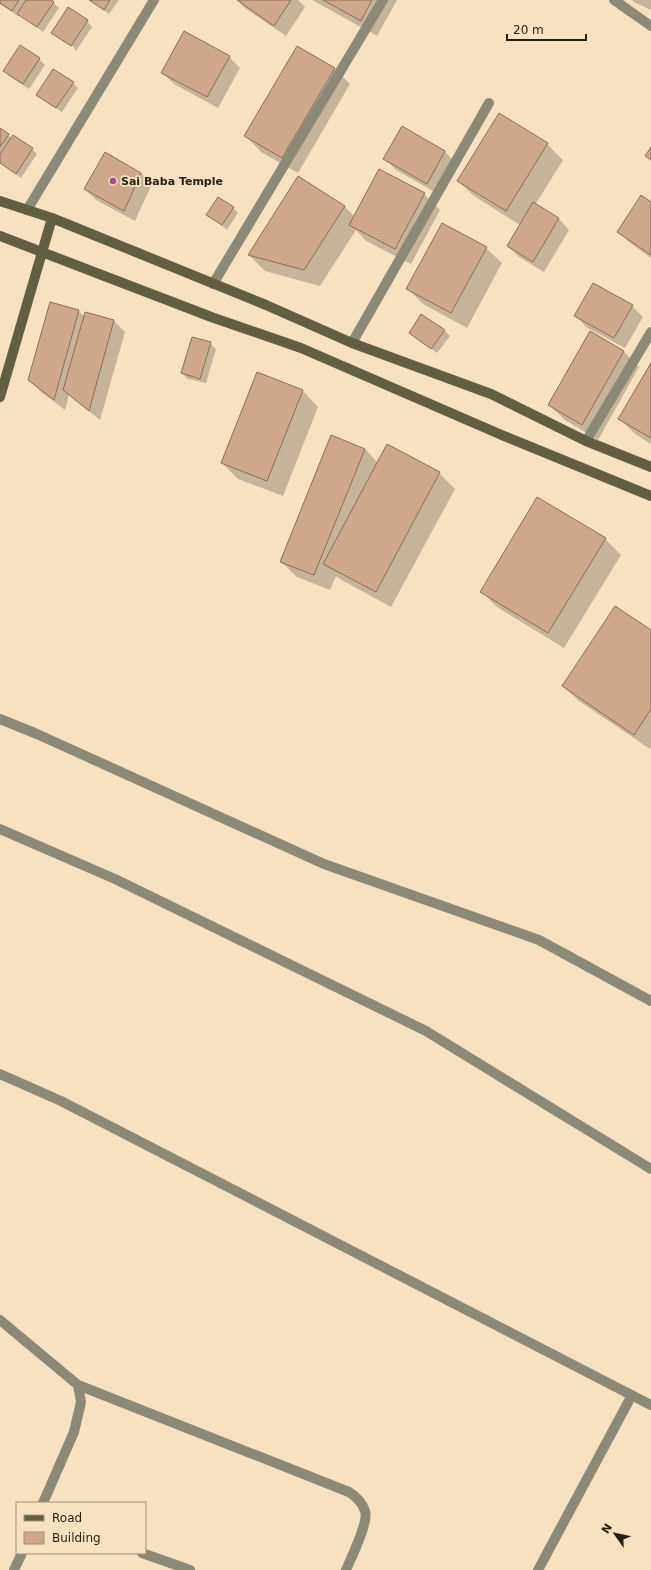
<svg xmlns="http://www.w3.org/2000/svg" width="651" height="1570" font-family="'DejaVu Sans',sans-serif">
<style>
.shadow{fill:#0003}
.building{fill:#cfa78b;stroke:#8b6e59}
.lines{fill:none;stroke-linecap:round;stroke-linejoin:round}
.street{stroke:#8c8976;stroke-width:10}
.secondary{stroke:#625e42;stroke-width:10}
.poi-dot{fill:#ae43a4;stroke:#f7e1c1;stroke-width:1.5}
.labels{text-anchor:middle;stroke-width:3.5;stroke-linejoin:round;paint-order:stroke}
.poi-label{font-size:11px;font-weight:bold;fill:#261e12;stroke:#f7e1c1;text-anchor:start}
</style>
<rect width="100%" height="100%" fill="#f7e1c1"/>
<path class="shadow" d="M 0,0 L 50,0 L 59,8 L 43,32 L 19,14 L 18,16 L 0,4 Z
M 89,0 L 119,0 L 109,14 Z
M 237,0 L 298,0 L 305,7 L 286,36 L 245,8 Z
M 312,0 L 397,0 L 377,36 Z
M 632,0 L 651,0 L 651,10 L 634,2 Z
M 87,21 L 92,27 L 76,51 L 74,49 L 75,48 L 57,35 L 57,37 L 52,32 Z
M 20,47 L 39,59 L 45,65 L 29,89 L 9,76 L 4,71 Z
M 229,57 L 240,68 L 218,108 L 174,84 L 163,73 Z
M 334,68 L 350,84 L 298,173 L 261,152 L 246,136 Z
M 73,83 L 78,88 L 62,112 L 43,100 L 38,95 Z
M 402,128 L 445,152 L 456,163 L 438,194 L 396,170 L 385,159 Z
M 0,129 L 12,138 L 32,149 L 37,154 L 21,178 L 0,163 Z
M 547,144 L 563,160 L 535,205 L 559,219 L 569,230 L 544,272 L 519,257 L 508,246 L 520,225 L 474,196 L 458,181 Z
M 105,153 L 141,173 L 152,184 L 135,221 L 96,200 L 85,189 Z
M 299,177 L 345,207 L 355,217 L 424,194 L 440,210 L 411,264 L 366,241 L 356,230 L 320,286 L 265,271 L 249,255 Z
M 651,203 L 651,258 L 629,242 L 618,231 Z
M 233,208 L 238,213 L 227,230 L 208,215 Z
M 486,248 L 502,263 L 467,328 L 423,304 L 407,288 Z
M 632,306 L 643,317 L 625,348 L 586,327 L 576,316 Z
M 78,311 L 85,317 L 86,313 L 114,321 L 125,332 L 100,420 L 69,395 L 65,410 L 40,391 L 29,380 Z
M 421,316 L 445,331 L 450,336 L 437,353 L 410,333 Z
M 590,332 L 624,352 L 639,367 L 598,440 L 565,420 L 549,405 Z
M 210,343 L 216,349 L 206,383 L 188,379 L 182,373 Z
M 651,365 L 651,444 L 635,434 L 619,418 Z
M 258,374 L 303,391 L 318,407 L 283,496 L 238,479 L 222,463 Z
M 365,449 L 378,463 L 439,473 L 455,489 L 391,607 L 340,579 L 336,576 L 330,590 L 297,577 L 281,562 Z
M 605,539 L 621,555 L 564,648 L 497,607 L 481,591 Z
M 651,631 L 651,747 L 650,749 L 579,701 L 563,686 Z"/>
<path class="building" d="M 0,0 L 19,0 L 12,11 L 0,3 Z
M 26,0 L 52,0 L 54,2 L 37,27 L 17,14 Z
M 89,0 L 110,0 L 104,10 Z
M 237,0 L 291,0 L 274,26 Z
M 323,0 L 372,0 L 361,21 Z
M 68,7 L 88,20 L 71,46 L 51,33 Z
M 184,31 L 230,56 L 207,97 L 161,73 Z
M 20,45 L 40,58 L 23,84 L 3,71 Z
M 297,46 L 335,68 L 282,158 L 244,136 Z
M 53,69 L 74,82 L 56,108 L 36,95 Z
M 499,113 L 548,143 L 506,211 L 457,181 Z
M 402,126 L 445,151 L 427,184 L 383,159 Z
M 0,128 L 9,134 L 0,147 Z
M 13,135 L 33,148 L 16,174 L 0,163 L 0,154 Z
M 651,147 L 651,160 L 645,156 Z
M 105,152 L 141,173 L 124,211 L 84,189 Z
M 379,169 L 425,193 L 395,249 L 349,225 Z
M 298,176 L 345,206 L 304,270 L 248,255 Z
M 641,195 L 651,202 L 651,255 L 617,232 Z
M 218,197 L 234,207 L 222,225 L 206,215 Z
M 533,202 L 559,218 L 533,262 L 507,246 Z
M 442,223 L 487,247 L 451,313 L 406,289 Z
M 593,283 L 633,305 L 614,338 L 574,316 Z
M 50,302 L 79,310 L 54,400 L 28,380 Z
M 85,312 L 114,320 L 89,411 L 63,390 Z
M 421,314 L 445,330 L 431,349 L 409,333 Z
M 590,331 L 624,351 L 582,425 L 548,405 Z
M 192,337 L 211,342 L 200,379 L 181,373 Z
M 651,363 L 651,438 L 618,419 Z
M 257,372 L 303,390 L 267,481 L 221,463 Z
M 331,435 L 365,449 L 314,575 L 280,562 Z
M 387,444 L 440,472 L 376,592 L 323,564 Z
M 537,497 L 606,538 L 548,633 L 480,592 Z
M 615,606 L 651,630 L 651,709 L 634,735 L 562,686 Z"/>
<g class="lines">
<path class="street" d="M 614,0 L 651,26
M 27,210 L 154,0
M 213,284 L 383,0
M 352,343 L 489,103
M 586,441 L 651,332
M 0,719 L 37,734 L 324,864 L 539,940 L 651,1001
M 0,829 L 115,879 L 426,1031 L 651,1169
M 0,1074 L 61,1101 L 651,1405
M 0,1320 L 78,1385 L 81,1402 L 74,1432 L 43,1503
M 78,1385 L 349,1492 C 357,1497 362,1502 365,1511 C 369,1522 351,1558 346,1570
M 142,1553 L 190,1570
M 14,1570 L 22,1553
M 538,1570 L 632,1395"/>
<path class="secondary" d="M 0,201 L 52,218 L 266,305 L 352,343 L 491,394 L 586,441 L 651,467
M 0,236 L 214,318 L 301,348 L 504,436 L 651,496
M 0,397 L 52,218"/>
</g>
<circle class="poi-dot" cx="113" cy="181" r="4"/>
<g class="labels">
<g class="poi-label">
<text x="121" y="185">Sai Baba Temple</text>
</g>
</g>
<rect x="16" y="1502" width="130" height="52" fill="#f7e1c1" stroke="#a3937b"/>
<rect x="24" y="1515" width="20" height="6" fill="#625e42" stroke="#a3937b"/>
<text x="52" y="1522" font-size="12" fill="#261e12">Road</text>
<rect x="24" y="1532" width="20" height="12" fill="#cfa78b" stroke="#a3937b"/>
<text x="52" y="1542" font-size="12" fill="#261e12">Building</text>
<g transform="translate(615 1534) rotate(303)" stroke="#f7e1c1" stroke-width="3" paint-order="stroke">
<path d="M0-3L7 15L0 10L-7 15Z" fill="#261e12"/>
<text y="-6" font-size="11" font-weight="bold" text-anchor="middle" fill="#261e12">N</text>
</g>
<path d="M507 34v6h79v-6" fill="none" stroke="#261e12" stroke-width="2"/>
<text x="513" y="34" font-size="12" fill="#261e12" stroke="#f7e1c1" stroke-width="3" paint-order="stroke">20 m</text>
</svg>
